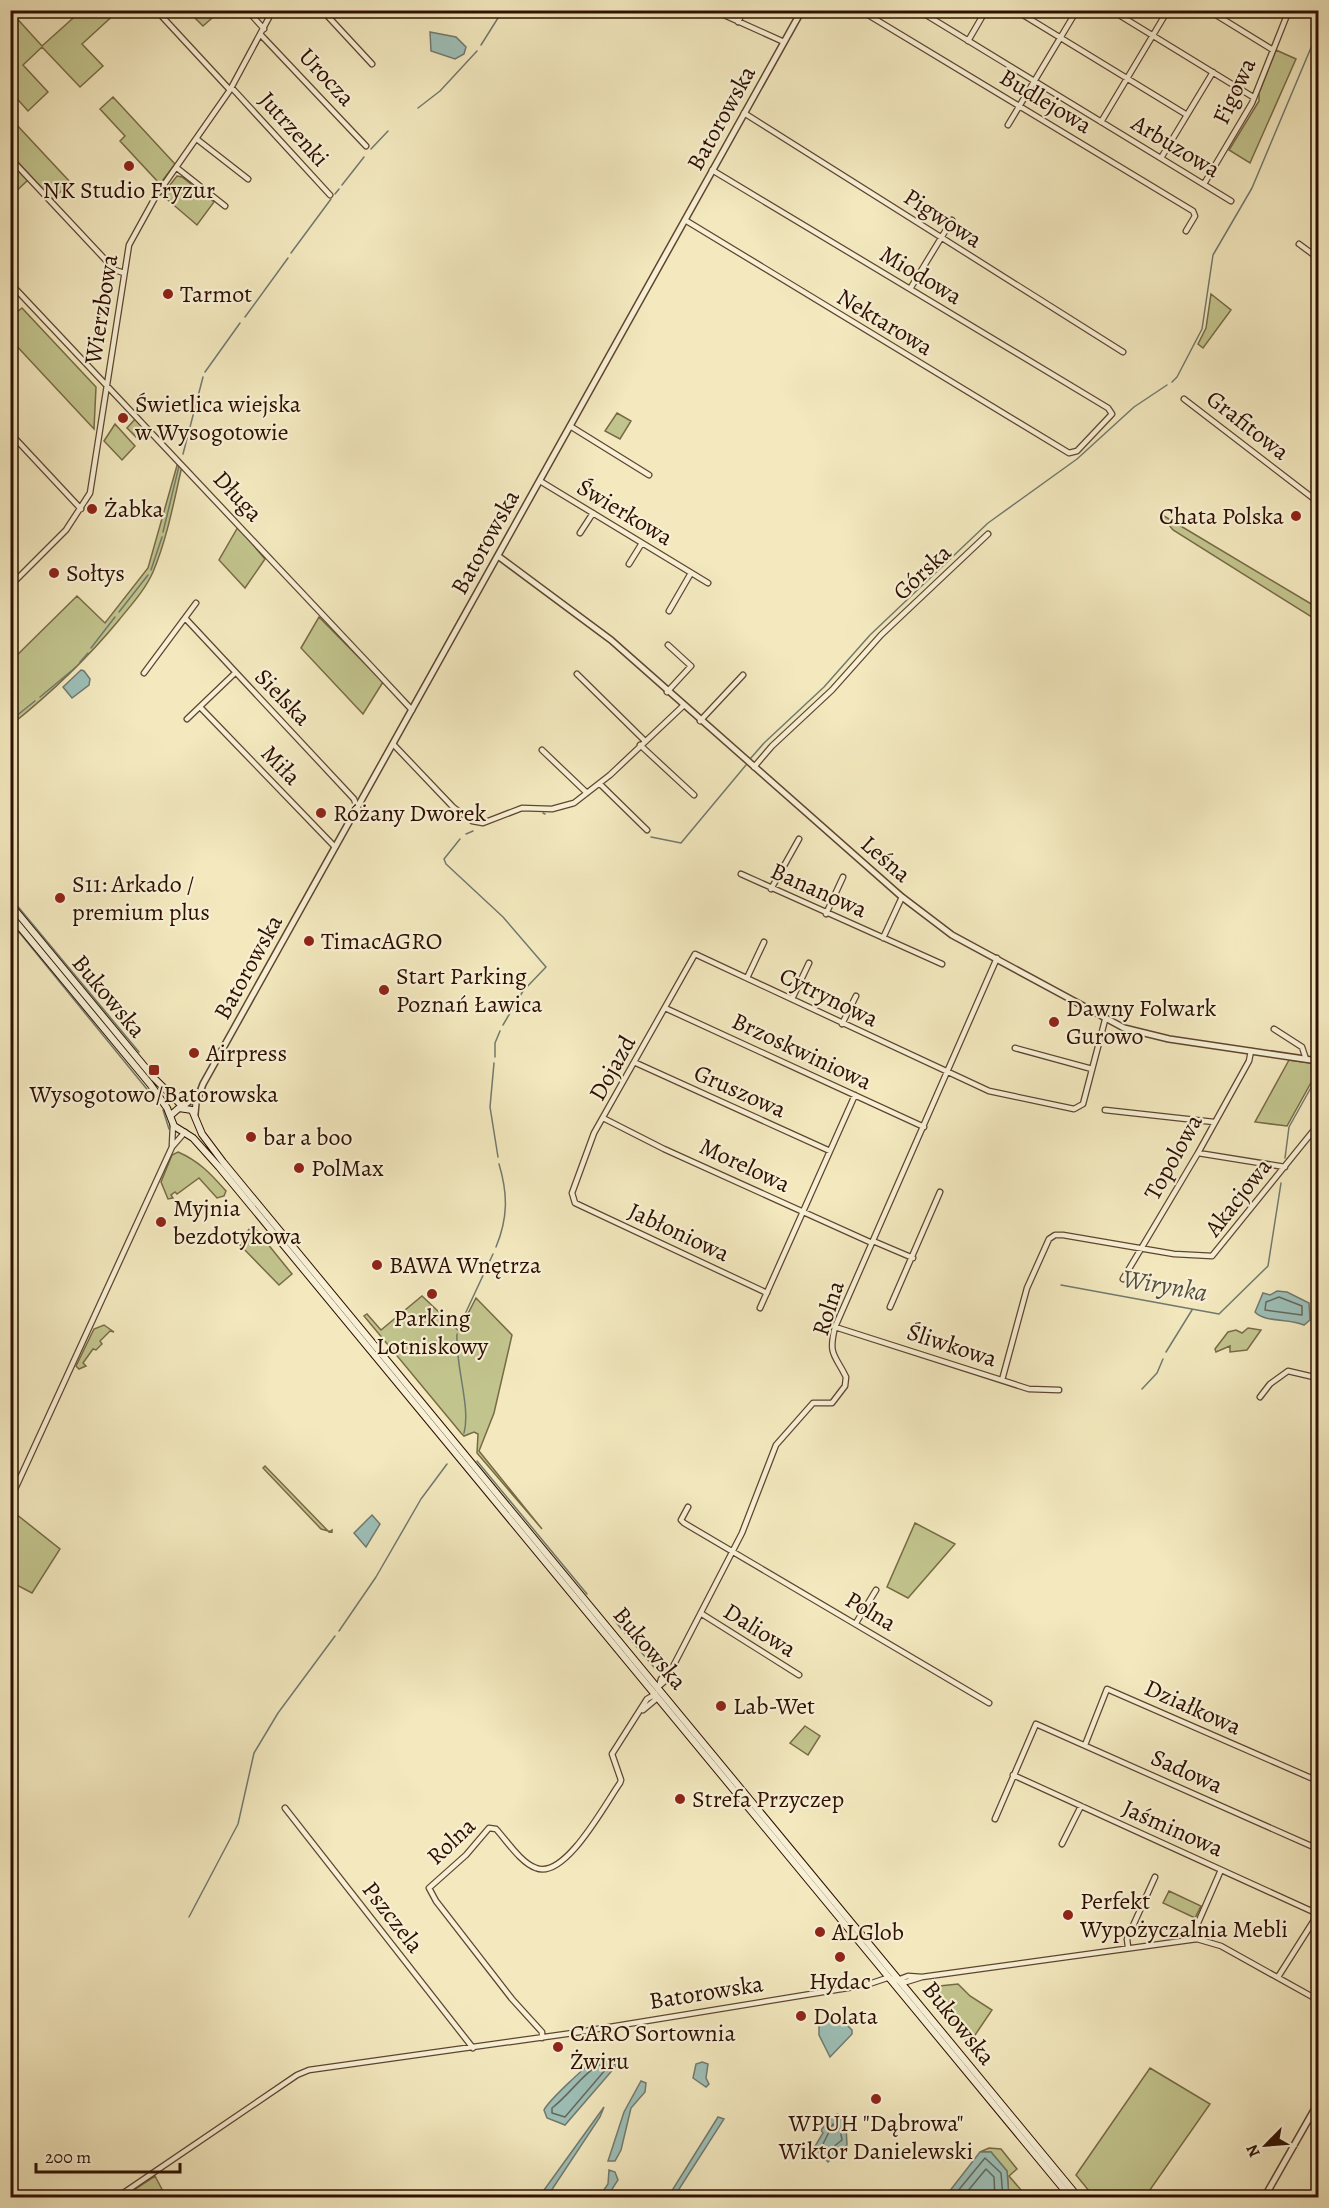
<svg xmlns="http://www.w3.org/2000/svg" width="1329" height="2208" font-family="Alegreya,serif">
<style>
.green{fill:#c2c48d;stroke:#786a46;stroke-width:1.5}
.water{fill:#9dbfb7;stroke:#71796e;stroke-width:1.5}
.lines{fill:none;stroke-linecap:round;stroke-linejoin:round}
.shore{stroke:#66675c;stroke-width:1.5}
.stream{stroke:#71796e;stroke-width:1.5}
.minor-casing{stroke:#5f4530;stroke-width:7}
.tertiary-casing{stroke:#5f4530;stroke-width:8}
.secondary-casing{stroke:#2e0f00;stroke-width:8}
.minor{stroke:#f7f0d5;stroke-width:4.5}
.tertiary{stroke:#f7f0d5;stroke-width:5}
.secondary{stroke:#f7f0d5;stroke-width:6}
.poi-dot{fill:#8f2418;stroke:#f7f0d5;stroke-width:2}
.labels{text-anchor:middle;stroke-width:4.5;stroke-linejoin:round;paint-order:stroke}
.street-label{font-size:24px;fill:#2e0f00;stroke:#f7f0d5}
.poi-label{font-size:24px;fill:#2e0f00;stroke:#f7f0d5;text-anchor:start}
.water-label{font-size:26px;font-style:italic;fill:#554d40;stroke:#f7f0d5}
</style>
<rect width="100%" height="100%" fill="#f3e8be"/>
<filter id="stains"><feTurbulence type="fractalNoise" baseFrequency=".00333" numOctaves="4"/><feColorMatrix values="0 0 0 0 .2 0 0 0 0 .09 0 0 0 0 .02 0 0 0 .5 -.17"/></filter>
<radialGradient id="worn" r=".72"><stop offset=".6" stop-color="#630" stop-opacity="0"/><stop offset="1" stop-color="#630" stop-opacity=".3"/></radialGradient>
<path class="green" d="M 81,11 L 118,11 L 82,44 L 103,66 L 80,87 L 42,47 L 23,65 L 48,92 L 28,111 L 11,92 L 11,12 L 42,46 Z
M 188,11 L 220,11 L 203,26 Z
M 1276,50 L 1296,59 L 1250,163 L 1229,150 L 1259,101 L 1259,93 Z
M 113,97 L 175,164 L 160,184 L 120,141 L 125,136 L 100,109 Z
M 15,123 L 71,183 L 52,199 L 11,155 L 11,127 Z
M 11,162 L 28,180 L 11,196 Z
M 177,176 L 182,177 L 214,202 L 197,225 L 162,195 Z
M 1211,294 L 1231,310 L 1203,348 L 1198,344 L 1206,328 Z
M 11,305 L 18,311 L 22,308 L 96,387 L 94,429 L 11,340 Z
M 617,413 L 631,421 L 620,439 L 605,431 Z
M 136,418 L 146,428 L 136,437 L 127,428 Z
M 115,424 L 135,446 L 122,460 L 104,441 Z
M 178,462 L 182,466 C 174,501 167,539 153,572 C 145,590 131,605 119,620 C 86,660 51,693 11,725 L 11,661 L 77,596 L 105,623 L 148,568 Z
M 1159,513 L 1318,608 L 1318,621 L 1173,530 Z
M 238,527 L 265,559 L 245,588 L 219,560 Z
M 319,617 L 383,682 L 363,714 L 301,648 Z
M 1289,1060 L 1318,1064 L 1318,1070 L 1287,1126 L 1255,1122 Z
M 178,1152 C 199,1161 211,1174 226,1191 L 224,1196 L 217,1198 L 199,1178 L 177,1194 L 175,1192 L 171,1195 L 173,1198 L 168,1199 L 161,1182 L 172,1155 Z
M 254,1227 L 292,1274 L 279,1285 L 240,1245 L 249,1229 Z
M 422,1296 L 459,1331 L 476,1298 L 512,1335 L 494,1413 L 479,1451 L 542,1529 L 477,1453 L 478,1434 L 474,1432 L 464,1436 L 461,1433 L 364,1316 L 367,1314 L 381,1330 Z
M 104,1325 L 114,1332 L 110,1331 L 100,1341 L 102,1344 L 96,1350 L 93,1349 L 83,1363 L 86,1366 L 79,1369 L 76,1366 L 94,1329 Z
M 1248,1328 L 1261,1330 L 1247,1350 L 1230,1352 L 1230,1346 L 1216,1352 L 1215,1349 L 1228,1332 L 1236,1330 L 1242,1333 Z
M 265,1466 L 329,1532 L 332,1530 L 332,1532 L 321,1529 L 263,1468 Z
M 11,1510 L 60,1549 L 32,1593 L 11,1582 Z
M 915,1523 L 955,1544 L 908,1598 L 887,1587 Z
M 805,1726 L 820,1736 L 808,1755 L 790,1743 Z
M 1169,1891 L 1201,1906 L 1195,1918 L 1163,1903 Z
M 958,1984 L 970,1996 L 992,2010 L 969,2044 L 935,2003 L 930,1987 Z
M 1150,2068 L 1210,2104 L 1145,2197 L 1094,2197 L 1076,2175 Z
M 989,2148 L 1001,2149 L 1017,2169 L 1009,2176 L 1027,2197 L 1009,2197 L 1007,2171 L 991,2152 L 980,2152 Z
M 155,2176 L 166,2197 L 123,2197 Z"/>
<path class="water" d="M 430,32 L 456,37 L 466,47 L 464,54 L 455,59 L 431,51 Z
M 81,670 L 84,671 L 90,679 L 89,685 L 72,698 L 63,687 Z
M 1277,1291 L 1287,1292 L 1309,1303 L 1310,1320 L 1304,1325 C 1290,1318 1265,1323 1255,1312 L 1263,1293 L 1270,1295 Z
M 372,1515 L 380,1524 L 366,1547 L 354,1533 Z
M 824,2021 L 845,2023 L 852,2030 L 852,2034 L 830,2057 L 819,2035 L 819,2024 Z
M 596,2059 L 611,2059 L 616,2066 L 565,2125 L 547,2118 L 544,2110 C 549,2100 586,2066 596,2059 Z
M 702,2062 L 708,2064 L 706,2078 L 709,2084 L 706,2087 L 693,2078 L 696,2064 Z
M 641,2081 L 646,2083 L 645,2092 L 631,2108 L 621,2150 L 615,2161 L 608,2161 L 624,2112 Z
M 604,2107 L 600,2117 L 547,2197 L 539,2197 Z
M 838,2114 L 846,2125 L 847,2145 L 828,2162 L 814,2148 L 823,2133 L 821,2130 L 834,2115 Z
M 718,2117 L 724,2119 L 674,2197 L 668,2197 Z
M 980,2152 L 991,2152 L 1007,2171 L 1009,2197 L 945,2197 Z
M 609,2170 L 615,2172 L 618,2180 L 607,2197 L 599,2197 L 608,2184 Z"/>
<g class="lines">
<path class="shore" d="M 1279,1297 L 1302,1306 L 1302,1315 L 1265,1310 L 1266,1302 Z
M 598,2065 L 605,2065 L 606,2069 L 565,2117 L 552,2113 L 552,2108 C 569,2095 581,2076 598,2065 Z
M 833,2124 L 840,2129 L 842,2140 L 827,2152 L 822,2146 Z
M 952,2198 L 985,2158 L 1001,2173 L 1003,2198
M 962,2198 L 986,2169 L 994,2177 L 995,2198"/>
<path class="stream" d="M 481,45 L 503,10
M 418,108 L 440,91 L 477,51
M 371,149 L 388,131
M 342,185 L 364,157
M 335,194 L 339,189
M 291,253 L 331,199
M 245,317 L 288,258
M 205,372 L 240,323
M 1172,382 L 1177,377 L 1202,329 L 1213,255 L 1252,188 L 1318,31
M 183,454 L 203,377
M 163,532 L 179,466
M 151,570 L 162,537
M 119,612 L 148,575
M 91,648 L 115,617
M 80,662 L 88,653
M 40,697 L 76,667
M 10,721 L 35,701
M 750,759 L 764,743 L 824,687 L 870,635 L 988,523 L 1077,459 L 1134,407 L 1167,385
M 543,813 L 545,814
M 466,834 L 473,831
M 651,837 L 681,843 L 746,765
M 460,839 L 444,859 L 446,864 L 503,917 L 546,967 L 523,991 L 503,1025
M 10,897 L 139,1052
M 10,921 L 159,1104
M 495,1057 L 495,1043 L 500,1031
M 494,1063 L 490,1107 L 498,1157
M 163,1110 L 169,1129
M 1285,1158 L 1289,1127 L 1318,1075
M 496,1247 C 508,1218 508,1194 499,1164
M 1061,1285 L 1219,1314 L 1268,1266 L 1281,1183
M 459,1327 L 493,1254
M 457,1334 C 455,1365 471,1407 464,1433
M 1166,1352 L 1192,1310
M 1142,1389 L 1157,1373 L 1163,1359
M 477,1461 L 587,1594
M 614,1620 L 658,1672
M 339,1631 L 376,1577 L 421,1499 L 447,1464
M 189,1917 L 238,1824 L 254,1753 L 278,1713 L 335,1636"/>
<g class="minor-casing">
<path id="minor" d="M 156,10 L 230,90
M 247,10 L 264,29
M 322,10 L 372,64
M 713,10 L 784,42
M 860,10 L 1193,211 L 1195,216 L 1186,231
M 918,10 L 1231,201
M 1015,10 L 1187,115
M 1111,10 L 1253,97
M 1208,10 L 1273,50
M 738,22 L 744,10
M 261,35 L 366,146
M 968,41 L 986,10
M 232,88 L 330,195
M 744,113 L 1123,352
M 1101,122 L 1168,10
M 1008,125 L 1077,10
M 198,140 L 248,179
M 10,158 L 115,270 L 124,273
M 1161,158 L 1213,72
M 177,168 L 225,206
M 1204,184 L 1252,103 L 1289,10
M 685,220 L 1069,453 L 1077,451 L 1112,414 L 1108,408 L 712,170
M 1299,244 L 1318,258
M 10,283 C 144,426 279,567 412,710
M 910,289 L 952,220
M 1184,399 L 1318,502
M 570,426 L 649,475
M 10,433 L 81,509
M 540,481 L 708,583
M 580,533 L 593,513
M 629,564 L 642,543
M 10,586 L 66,530 L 90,493 L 129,245 L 156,196 L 230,90 L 273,10
M 669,611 L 691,573
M 186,619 L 354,799 L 357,808
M 144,673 L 196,603
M 577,674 L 644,740
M 667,692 L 691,666 L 668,645
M 200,707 L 335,847
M 187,719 L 235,673
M 700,721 L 743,675
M 393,744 L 453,807 L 472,821 L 483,823 L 522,808 L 552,809 L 574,803 L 610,775 L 683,706
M 640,745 L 694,795
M 542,750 L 587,793
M 754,767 L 772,746 L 832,690 L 881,635 L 988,534
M 600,784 L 647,830
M 741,874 L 942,964
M 771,889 L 799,839
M 826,914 L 843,877
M 883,938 L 902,897
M 747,978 L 764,942
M 792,999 L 809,963
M 665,1008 L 924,1127
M 842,1024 L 856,996
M 1274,1029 L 1302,1047 L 1306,1059
M 1015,1048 L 1092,1069
M 636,1063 L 830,1151
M 1105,1110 L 1214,1122
M 605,1119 L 664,1149 L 872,1243
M 172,1145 L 173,1124
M 1198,1153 L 1285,1167
M 873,1241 L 913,1258
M 1123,1279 L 1198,1153 L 1249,1061 L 1251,1051
M 767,1293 L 575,1203 L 572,1193 L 594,1133 L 695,954 L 989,1091 L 1074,1109 L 1083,1104 L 1105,1020
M 890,1307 L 940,1192
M 760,1308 L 855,1095
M 835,1327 L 1029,1389 L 1059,1390
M 1002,1380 L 1027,1288 L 1049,1239 L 1055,1235 L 1063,1235 L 1174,1254 L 1212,1256 L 1318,1125
M 1260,1397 L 1270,1384 L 1288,1371 L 1318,1378
M 10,1500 L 172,1147 L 185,1132
M 688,1507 L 681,1520 L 684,1523 L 989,1703
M 702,1614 L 799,1675
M 856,1623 L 876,1590
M 659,1686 L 661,1679 L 669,1671
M 658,1687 L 666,1680 L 742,1533 L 776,1445 L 813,1403 L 832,1403 L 845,1386 L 846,1377 C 835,1354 828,1356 835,1327 L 997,958
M 643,1710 L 655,1700 L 655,1693
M 1085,1745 L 1107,1689 L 1318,1781
M 1013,1775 L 1318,1914
M 285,1808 L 473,2048
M 995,1819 L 1036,1724 L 1318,1849
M 1062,1844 L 1081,1806
M 1191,1939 L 1221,1870
M 1128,1947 L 1127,1939 L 1155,1877
M 1278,1977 L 1318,1914
M 900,1979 L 908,1976 L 922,1977 L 1197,1939 L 1221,1946 L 1318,2000
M 542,2038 L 542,2032 L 512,1999 L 436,1901 L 429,1888 L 466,1855 L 489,1828 L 496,1829 C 507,1841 521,1863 536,1868 C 565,1880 605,1804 620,1783 L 621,1780 L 612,1754 L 647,1699 L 654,1695
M 116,2198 L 297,2075 L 309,2070 L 573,2033 L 866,1985 L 887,1978 L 906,1982 L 922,1977"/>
</g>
<g class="tertiary-casing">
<path id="tertiary" d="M 498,556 L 611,640 L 902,897 L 952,935 L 1124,1028 L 1169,1039 L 1318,1061
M 183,1107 L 198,1093
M 195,1114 L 196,1103 L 203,1084 L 802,10
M 1264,2198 L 1318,2103"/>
</g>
<g class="secondary-casing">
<path id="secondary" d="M 10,904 L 154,1078 L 183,1107
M 10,915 L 150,1084 L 167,1108 L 174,1126 L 193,1138 L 219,1167 L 1071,2198
M 171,1115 L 179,1108 L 192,1110 L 202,1134 L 223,1162 L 1079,2198"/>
</g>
<use href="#minor" class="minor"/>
<use href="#tertiary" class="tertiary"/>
<use href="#secondary" class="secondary"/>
</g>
<g class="poi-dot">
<circle cx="129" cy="166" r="6"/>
<circle cx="168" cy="294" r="6"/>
<circle cx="123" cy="418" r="6"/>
<circle cx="92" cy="509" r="6"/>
<circle cx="1296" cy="516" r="6"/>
<circle cx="54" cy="573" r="6"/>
<circle cx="321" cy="813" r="6"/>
<circle cx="60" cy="898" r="6"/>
<circle cx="309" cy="941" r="6"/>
<circle cx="384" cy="990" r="6"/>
<circle cx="1054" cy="1022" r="6"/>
<circle cx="194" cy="1053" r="6"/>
<rect x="148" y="1064" width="12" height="12" rx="3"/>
<circle cx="251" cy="1137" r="6"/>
<circle cx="299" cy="1168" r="6"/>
<circle cx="161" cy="1222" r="6"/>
<circle cx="377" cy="1265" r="6"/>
<circle cx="432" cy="1294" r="6"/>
<circle cx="721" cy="1706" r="6"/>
<circle cx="680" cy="1799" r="6"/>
<circle cx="1068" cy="1915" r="6"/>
<circle cx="820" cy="1932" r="6"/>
<circle cx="840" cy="1957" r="6"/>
<circle cx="801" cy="2016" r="6"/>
<circle cx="558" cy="2047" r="6"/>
<circle cx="876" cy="2099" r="6"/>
</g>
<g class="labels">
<g class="street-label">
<text transform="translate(327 77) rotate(47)" y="8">Urocza</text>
<text transform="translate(1234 91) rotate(-65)" y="8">Figowa</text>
<text transform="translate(1046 101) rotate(31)" y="8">Budlejowa</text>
<text transform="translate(721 118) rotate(-61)" y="8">Batorowska</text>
<text transform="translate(294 129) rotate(48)" y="8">Jutrzenki</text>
<text transform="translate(1176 146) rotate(31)" y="8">Arbuzowa</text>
<text transform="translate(943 218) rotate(33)" y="8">Pigwowa</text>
<text transform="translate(921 275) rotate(31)" y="8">Miodowa</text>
<text transform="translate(101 309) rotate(-81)" y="8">Wierzbowa</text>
<text transform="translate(885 322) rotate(31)" y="8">Nektarowa</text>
<text transform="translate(1248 425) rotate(38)" y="8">Grafitowa</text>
<text transform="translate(238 496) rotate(47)" y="8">Długa</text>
<text transform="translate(625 512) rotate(31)" y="8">Świerkowa</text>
<text transform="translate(485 542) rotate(-61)" y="8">Batorowska</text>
<text transform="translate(922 572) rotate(-43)" y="8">Górska</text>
<text transform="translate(283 697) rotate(46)" y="8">Sielska</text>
<text transform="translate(281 765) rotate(46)" y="8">Miła</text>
<text transform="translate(886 859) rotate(41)" y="8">Leśna</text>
<text transform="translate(819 890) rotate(24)" y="8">Bananowa</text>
<text transform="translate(248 967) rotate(-61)" y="8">Batorowska</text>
<text transform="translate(109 996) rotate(50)" y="8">Bukowska</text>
<text transform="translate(829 997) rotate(26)" y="8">Cytrynowa</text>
<text transform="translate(802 1051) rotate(25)" y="8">Brzoskwiniowa</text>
<text transform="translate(612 1068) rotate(-61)" y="8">Dojazd</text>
<text transform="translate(740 1091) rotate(24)" y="8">Gruszowa</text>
<text transform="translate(1173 1157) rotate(-61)" y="8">Topolowa</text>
<text transform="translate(745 1165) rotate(25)" y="8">Morelowa</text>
<text transform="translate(1238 1197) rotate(-52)" y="8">Akacjowa</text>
<text transform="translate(679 1232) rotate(25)" y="8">Jabłoniowa</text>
<text transform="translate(828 1308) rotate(-72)" y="8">Rolna</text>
<text transform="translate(952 1345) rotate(18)" y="8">Śliwkowa</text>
<text transform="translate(871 1611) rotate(31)" y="8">Polna</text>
<text transform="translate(760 1630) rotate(32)" y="8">Daliowa</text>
<text transform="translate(650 1648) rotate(50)" y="8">Bukowska</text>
<text transform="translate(1193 1707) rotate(24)" y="8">Działkowa</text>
<text transform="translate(1187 1771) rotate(24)" y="8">Sadowa</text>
<text transform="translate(1173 1828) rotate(24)" y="8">Jaśminowa</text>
<text transform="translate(451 1841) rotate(-43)" y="8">Rolna</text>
<text transform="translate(393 1917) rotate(52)" y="8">Pszczela</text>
<text transform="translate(706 1992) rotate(-9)" y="8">Batorowska</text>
<text transform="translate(959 2023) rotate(51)" y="8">Bukowska</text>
</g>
<g class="poi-label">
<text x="129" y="198" text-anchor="middle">NK Studio Fryzur</text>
<text x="180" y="302">Tarmot</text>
<text x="135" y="412">Świetlica wiejska<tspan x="135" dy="28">w Wysogotowie</tspan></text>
<text x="104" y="517">Żabka</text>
<text x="1284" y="524" text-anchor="end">Chata Polska</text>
<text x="66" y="581">Sołtys</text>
<text x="333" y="821">Różany Dworek</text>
<text x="72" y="892">S11: Arkado /<tspan x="72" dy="28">premium plus</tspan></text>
<text x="321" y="949">TimacAGRO</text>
<text x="396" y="984">Start Parking<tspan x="396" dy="28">Poznań Ławica</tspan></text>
<text x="1066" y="1016">Dawny Folwark<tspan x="1066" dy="28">Gurowo</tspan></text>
<text x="206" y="1061">Airpress</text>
<text x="154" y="1102" text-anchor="middle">Wysogotowo/Batorowska</text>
<text x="263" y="1145">bar a boo</text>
<text x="311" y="1176">PolMax</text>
<text x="173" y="1216">Myjnia<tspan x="173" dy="28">bezdotykowa</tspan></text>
<text x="389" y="1273">BAWA Wnętrza</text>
<text x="432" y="1326" text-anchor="middle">Parking<tspan x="432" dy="28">Lotniskowy</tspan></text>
<text x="733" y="1714">Lab-Wet</text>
<text x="692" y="1807">Strefa Przyczep</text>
<text x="1080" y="1909">Perfekt<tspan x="1080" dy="28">Wypożyczalnia Mebli</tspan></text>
<text x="832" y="1940">ALGlob</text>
<text x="840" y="1989" text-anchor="middle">Hydac</text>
<text x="813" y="2024">Dolata</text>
<text x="570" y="2041">CARO Sortownia<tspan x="570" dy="28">Żwiru</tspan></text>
<text x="876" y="2131" text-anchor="middle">WPUH "Dąbrowa"<tspan x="876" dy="28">Wiktor Danielewski</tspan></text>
</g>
<g class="water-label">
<text transform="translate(1165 1285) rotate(10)" y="9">Wirynka</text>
</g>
</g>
<rect width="1329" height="2208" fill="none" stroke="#f3e8be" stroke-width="36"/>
<rect x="12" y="12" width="1305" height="2184" fill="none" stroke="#2e0f00" stroke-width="3"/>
<rect x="18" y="18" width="1293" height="2172" fill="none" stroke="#2e0f00" stroke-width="1.5"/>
<g transform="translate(1266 2145) rotate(245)" stroke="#f7f0d5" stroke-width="4.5" paint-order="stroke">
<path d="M0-4.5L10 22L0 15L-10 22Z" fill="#2e0f00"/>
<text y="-9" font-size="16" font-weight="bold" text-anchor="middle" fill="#2e0f00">N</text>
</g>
<path d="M36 2163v9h144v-9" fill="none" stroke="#2e0f00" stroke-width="3"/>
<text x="45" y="2163" font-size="18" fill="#2e0f00" stroke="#f7f0d5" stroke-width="4.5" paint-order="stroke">200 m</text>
<rect width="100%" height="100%" filter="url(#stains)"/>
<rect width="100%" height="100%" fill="url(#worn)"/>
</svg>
